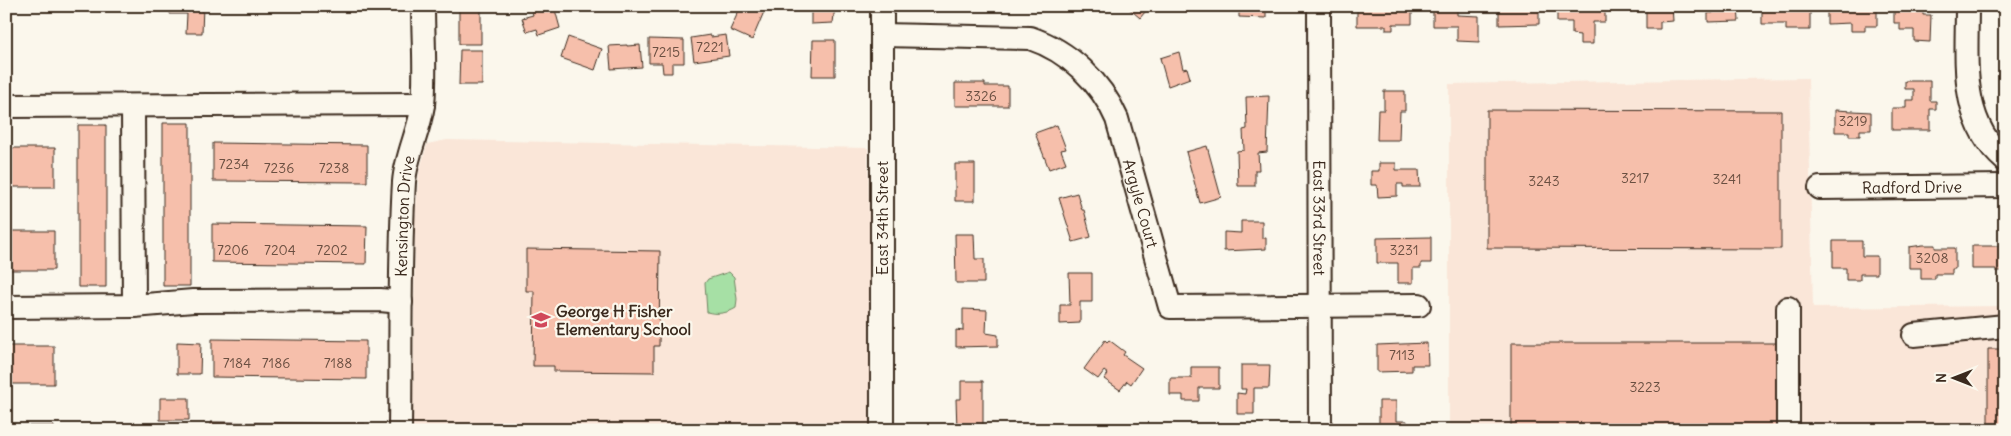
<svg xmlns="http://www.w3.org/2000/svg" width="2011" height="436" font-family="Delius,sans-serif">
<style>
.built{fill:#fae6d8}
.green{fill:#a6e0a5;stroke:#708562}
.building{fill:#f6bfab;stroke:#3b2a1e}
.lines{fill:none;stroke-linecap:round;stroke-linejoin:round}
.minor-casing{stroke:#3b2a1e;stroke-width:26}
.minor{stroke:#fbf7ec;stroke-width:22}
.labels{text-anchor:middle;stroke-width:4.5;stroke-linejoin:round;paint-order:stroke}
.number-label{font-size:14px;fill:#6a4f41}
.street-label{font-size:16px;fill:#3b2a1e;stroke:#fbf7ec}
.poi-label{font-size:16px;font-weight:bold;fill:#3b2a1e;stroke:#fbf7ec;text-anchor:start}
</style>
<rect width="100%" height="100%" fill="#fbf7ec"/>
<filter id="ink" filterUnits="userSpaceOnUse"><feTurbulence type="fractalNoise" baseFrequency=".02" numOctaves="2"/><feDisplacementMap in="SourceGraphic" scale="10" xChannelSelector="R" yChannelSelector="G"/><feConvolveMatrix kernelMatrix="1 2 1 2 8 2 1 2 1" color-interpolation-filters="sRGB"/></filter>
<g filter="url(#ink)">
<path class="built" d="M 1808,78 L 1813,308 L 2005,306 L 2005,430 L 1449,430 L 1449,84 Z
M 447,140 L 868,148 L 872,430 L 413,430 L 415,218 L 419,173 L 427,144 Z"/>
<path class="green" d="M 729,272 L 734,277 L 737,299 L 736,308 C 728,313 717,315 707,312 L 705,283 L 708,279 Z"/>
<path class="building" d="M 170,6 L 203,6 L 202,33 L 186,33 L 187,14 L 170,14 Z
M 530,6 L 554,6 L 560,28 L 539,35 L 537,29 L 527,32 L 522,18 L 533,15 Z
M 741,6 L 766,7 L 752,40 L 730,30 Z
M 811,6 L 835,6 L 833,23 L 811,24 Z
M 1126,6 L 1150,6 L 1140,18 Z
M 1239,6 L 1266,6 L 1266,18 L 1239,17 Z
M 1357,6 L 1412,6 L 1412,24 L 1393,24 L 1393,30 L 1386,30 L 1386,26 L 1357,26 Z
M 1433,6 L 1457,6 L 1457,15 L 1479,16 L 1479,42 L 1457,41 L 1457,26 L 1433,26 Z
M 1499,6 L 1539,7 L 1539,24 L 1499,25 Z
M 1557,6 L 1605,6 L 1605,22 L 1593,22 L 1593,44 L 1580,44 L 1580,35 L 1572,34 L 1572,22 L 1557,22 Z
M 1646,6 L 1672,6 L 1673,21 L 1660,22 L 1660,29 L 1646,29 Z
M 1713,6 L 1738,6 L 1739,21 L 1708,22 L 1708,13 L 1713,13 Z
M 1762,6 L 1810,6 L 1810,30 L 1786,30 L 1786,24 L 1762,24 Z
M 1827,6 L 1877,6 L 1877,26 L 1865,26 L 1865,31 L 1851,31 L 1851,23 L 1827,24 Z
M 1894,6 L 1923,6 L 1923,15 L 1931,15 L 1930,42 L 1914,41 L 1914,30 L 1900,30 L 1900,23 L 1894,23 Z
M 459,9 L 481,9 L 481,44 L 459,44 Z
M 710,35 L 711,37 L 726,35 L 729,56 L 694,61 L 691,38 Z
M 568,37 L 602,49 L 595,70 L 561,58 Z
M 649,39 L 684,40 L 684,63 L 672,63 L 672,73 L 663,73 L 662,63 L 649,63 Z
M 813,40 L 835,40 L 835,76 L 812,76 Z
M 627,45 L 627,46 L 640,45 L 642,67 L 611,69 L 609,46 Z
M 460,50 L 482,50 L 482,85 L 459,85 Z
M 1179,52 L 1183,69 L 1187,68 L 1190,78 L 1168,86 L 1160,58 Z
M 1905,81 L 1930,81 L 1930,101 L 1936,101 L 1936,109 L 1930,109 L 1930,130 L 1892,130 L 1892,108 L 1906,108 L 1906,100 L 1914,100 L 1914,89 L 1905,89 Z
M 955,83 L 985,83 L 985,86 L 1008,86 L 1008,106 L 955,106 Z
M 1384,91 L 1405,91 L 1405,111 L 1400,111 L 1399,140 L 1377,140 L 1378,110 L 1384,110 Z
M 1269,96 L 1267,152 L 1258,153 L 1259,170 L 1255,170 L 1255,186 L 1238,186 L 1237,151 L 1244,150 L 1243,130 L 1247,129 L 1246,97 Z
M 1487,110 L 1781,111 L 1781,249 L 1487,248 Z
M 1835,110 L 1871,112 L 1871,130 L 1860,130 L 1860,136 L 1849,136 L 1849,132 L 1835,132 Z
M 163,123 L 190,123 L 190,286 L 163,286 Z
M 78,125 L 106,125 L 106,287 L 78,287 Z
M 1057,125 L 1066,149 L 1061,150 L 1066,163 L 1049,169 L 1035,133 Z
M 213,143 L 367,145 L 367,182 L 213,181 Z
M 1207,146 L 1221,197 L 1200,203 L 1186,152 Z
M 6,148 L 55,148 L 55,187 L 6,187 Z
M 1379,163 L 1396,163 L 1396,170 L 1419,170 L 1420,187 L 1403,187 L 1403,184 L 1397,184 L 1397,196 L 1378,197 L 1377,185 L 1371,185 L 1371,171 L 1379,171 Z
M 955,164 L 975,164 L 975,201 L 955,201 Z
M 1077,193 L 1082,210 L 1084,210 L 1091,237 L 1073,242 L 1059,198 Z
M 1241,221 L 1262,221 L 1262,238 L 1266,238 L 1266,249 L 1224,251 L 1224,232 L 1241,233 Z
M 212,224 L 367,226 L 366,264 L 212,262 Z
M 6,231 L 54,231 L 54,270 L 6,270 Z
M 955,234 L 974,234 L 975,259 L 984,259 L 984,283 L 956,283 Z
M 1431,237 L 1431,263 L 1421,263 L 1421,268 L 1413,268 L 1413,283 L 1398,283 L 1398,263 L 1377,263 L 1377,238 Z
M 1833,241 L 1862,241 L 1862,256 L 1877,256 L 1877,274 L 1860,274 L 1860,280 L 1846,280 L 1846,268 L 1833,268 Z
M 1923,245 L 1935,245 L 1935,248 L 1955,248 L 1955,269 L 1952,269 L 1952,274 L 1935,274 L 1935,279 L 1921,279 L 1921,268 L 1909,268 L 1909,247 Z
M 1972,246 L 2005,246 L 2005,271 L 1996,271 L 1996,269 L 1972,269 Z
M 526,249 L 660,251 L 659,346 L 654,346 L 654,372 L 554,371 L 554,366 L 533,366 L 534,291 L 526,291 Z
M 1069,273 L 1092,273 L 1092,302 L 1080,302 L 1080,323 L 1060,324 L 1060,305 L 1070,305 Z
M 963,309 L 987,310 L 986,333 L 998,335 L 998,346 L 956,347 L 956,330 L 963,331 Z
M 2002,335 L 2005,335 L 2005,430 L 1988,430 L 1988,349 L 2002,349 Z
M 212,339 L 366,341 L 366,379 L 212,377 Z
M 1105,340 L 1107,342 L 1109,340 L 1125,352 L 1123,355 L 1142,368 L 1131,384 L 1127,381 L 1120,390 L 1104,379 L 1108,374 L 1104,371 L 1098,379 L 1084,369 Z
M 177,342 L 201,343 L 200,374 L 177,374 Z
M 1427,343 L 1428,365 L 1412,365 L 1412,371 L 1377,372 L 1377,345 Z
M 1511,343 L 1778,343 L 1778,430 L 1511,430 Z
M 6,346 L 54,346 L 54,384 L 6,384 Z
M 1241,365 L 1270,365 L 1269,388 L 1254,388 L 1254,414 L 1237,414 L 1237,393 L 1245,394 L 1246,389 L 1241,389 Z
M 1191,367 L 1219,367 L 1219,388 L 1199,388 L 1199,401 L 1183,401 L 1183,395 L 1170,395 L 1170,378 L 1191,378 Z
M 961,381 L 983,381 L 983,425 L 975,425 L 975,430 L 957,430 L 956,399 L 961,399 Z
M 160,398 L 189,398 L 189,420 L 160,420 Z
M 1379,401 L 1396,401 L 1396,421 L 1407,421 L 1407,430 L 1379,430 Z
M 211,422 L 365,424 L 365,430 L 211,430 Z
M 6,426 L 54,426 L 54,430 L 6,430 Z"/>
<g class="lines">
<g class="minor-casing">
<g id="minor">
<path d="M 882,6 L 882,430"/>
<path id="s1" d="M 1319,6 L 1320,430"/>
<path d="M 1967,6 C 1967,61 1959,121 2005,160"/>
<path id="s2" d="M 882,35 L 1030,38 C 1069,51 1101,82 1117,119 L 1170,307 L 1419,305"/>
<path d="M 6,106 L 423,104"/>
<path d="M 133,106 L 134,306"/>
<path id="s3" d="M 1820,188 L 2005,186"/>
<path d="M 6,307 L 134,306 L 193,301 L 380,300 L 401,302"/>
<path d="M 1788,308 L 1788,430"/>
<path d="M 1914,335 L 2005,326"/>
<path id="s4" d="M 400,430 C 401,347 399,265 404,182 C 406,156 419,132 423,105 C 426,73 423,39 423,6"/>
</g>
</g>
<use href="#minor" class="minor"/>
</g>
</g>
<defs>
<g id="school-bare" transform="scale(1.5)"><path d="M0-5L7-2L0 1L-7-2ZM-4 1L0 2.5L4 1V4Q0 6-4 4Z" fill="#d1495b" stroke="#fbf7ec" stroke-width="2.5" paint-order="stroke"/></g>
</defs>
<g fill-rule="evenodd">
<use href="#school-bare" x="541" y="320"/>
</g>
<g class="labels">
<g class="number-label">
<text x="710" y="52">7221</text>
<text x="666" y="57">7215</text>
<text x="981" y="101">3326</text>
<text x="1853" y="126">3219</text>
<text x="234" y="169">7234</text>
<text x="279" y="173">7236</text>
<text x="334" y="173">7238</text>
<text x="1635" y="183">3217</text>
<text x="1727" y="184">3241</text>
<text x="1544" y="186">3243</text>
<text x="233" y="255">7206</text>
<text x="280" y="255">7204</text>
<text x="332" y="255">7202</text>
<text x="1404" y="255">3231</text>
<text x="1932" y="263">3208</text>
<text x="1402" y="360">7113</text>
<text x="237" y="368">7184</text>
<text x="276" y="368">7186</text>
<text x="338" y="368">7188</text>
<text x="1645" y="392">3223</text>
</g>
<g class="street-label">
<text dy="6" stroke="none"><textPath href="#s3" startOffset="92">Radford Drive</textPath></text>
<text dy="6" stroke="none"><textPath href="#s2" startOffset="358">Argyle Court</textPath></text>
<text dy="6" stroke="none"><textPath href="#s4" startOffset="214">Kensington Drive</textPath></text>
<text transform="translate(882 218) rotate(-90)" y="6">East 34th Street</text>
<text dy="6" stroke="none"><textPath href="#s1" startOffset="212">East 33rd Street</textPath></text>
</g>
<g class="poi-label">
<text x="556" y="317">George H Fisher<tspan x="556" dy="18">Elementary School</tspan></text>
</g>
</g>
<rect width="2011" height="436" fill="none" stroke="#fbf7ec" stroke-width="25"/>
<rect x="12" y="12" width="1986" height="411" fill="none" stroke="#3b2a1e" stroke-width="2" filter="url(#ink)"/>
<g transform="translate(1954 378) rotate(270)" stroke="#fbf7ec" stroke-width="4" paint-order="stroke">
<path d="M0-4L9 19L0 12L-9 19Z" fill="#3b2a1e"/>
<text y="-8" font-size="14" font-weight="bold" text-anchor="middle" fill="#3b2a1e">N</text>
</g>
</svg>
